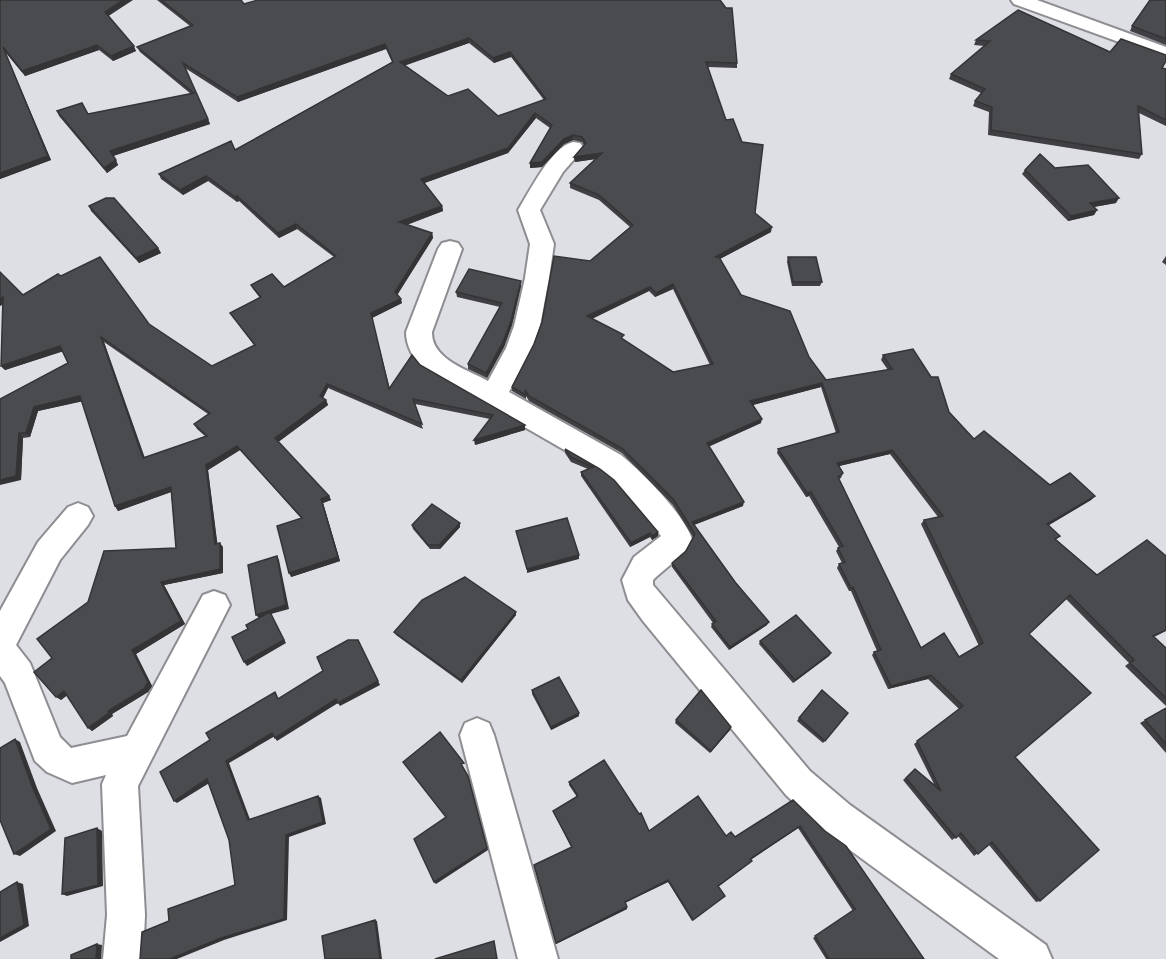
<svg xmlns="http://www.w3.org/2000/svg" width="1166" height="959" font-family="'Varela Round',sans-serif">
<style>
.lines{fill:none;stroke-linecap:round;stroke-linejoin:round}
.street-casing{stroke:#8d8d92;stroke-width:4}
.street{fill:#fff;fill-rule:evenodd}
.wall{fill:#404044;fill-rule:evenodd}
.shaded-wall{fill:#343437}
.building{fill:#4a4b4f;stroke:#343437;stroke-width:1.5;fill-rule:evenodd}
</style>
<rect width="100%" height="100%" fill="#dedfe4"/>
<g class="lines">
<g class="street-casing">
<path id="street" d="M 1011,0 L 1037,0 L 1166,47 L 1166,59 L 1014,4 Z
M 573,142 L 580,143 L 584,148 L 563,172 L 540,210 L 554,244 L 549,278 L 540,326 L 532,348 L 509,392 L 621,455 C 642,472 684,514 692,539 L 683,554 L 656,577 L 653,580 L 653,585 L 810,771 L 850,805 L 1046,945 L 1052,959 L 999,959 L 824,831 L 786,795 L 643,621 L 628,600 L 622,580 L 634,557 L 661,536 L 615,483 L 601,471 L 422,368 C 413,357 406,346 406,332 L 438,249 L 442,243 L 450,241 L 458,243 L 462,249 L 432,332 C 431,359 468,370 488,381 L 506,348 L 514,326 L 525,278 L 530,244 L 518,210 C 530,191 551,147 573,142 Z
M 78,503 L 88,507 L 93,516 L 88,525 L 60,560 L 16,645 L 30,663 L 60,737 L 71,748 L 127,736 L 203,595 L 214,591 L 225,595 L 230,605 L 138,786 L 145,915 L 143,959 L 103,959 L 107,915 L 102,784 L 106,775 L 72,783 L 47,772 L 35,761 L 5,683 L 0,676 L 0,611 L 38,542 L 68,507 Z
M 477,718 L 489,723 L 494,735 L 558,959 L 518,959 L 460,735 L 465,723 Z"/>
</g>
<use href="#street" class="street"/>
</g>
<path class="wall" d="M 0,0 L 108,16 L 136,51 L 113,61 L 99,50 L 25,76 L 5,52 L 51,160 L 0,179 Z
M 157,0 L 241,0 L 244,4 L 737,63 L 737,68 L 708,67 L 755,213 L 771,232 L 720,259 L 741,295 L 809,357 L 826,380 L 888,370 L 881,360 L 883,355 L 949,412 L 974,439 L 1050,485 L 1095,496 L 1091,500 L 1049,525 L 1056,540 L 1097,575 L 1166,556 L 1166,631 L 1154,637 L 1166,648 L 1166,706 L 1125,666 L 1129,663 L 1066,599 L 1029,634 L 1015,757 L 1040,901 L 1036,902 L 989,845 L 974,856 L 958,836 L 952,840 L 903,780 L 915,769 L 934,784 L 914,744 L 959,709 L 928,679 L 888,689 L 872,655 L 874,652 L 877,651 L 851,591 L 849,591 L 837,568 L 839,564 L 842,563 L 836,551 L 838,548 L 839,547 L 809,496 L 806,497 L 777,453 L 778,449 L 836,433 L 821,387 L 753,405 L 761,423 L 709,446 L 743,506 L 694,525 L 767,625 L 729,650 L 711,627 L 712,624 L 713,623 L 672,567 L 672,563 L 686,551 L 693,537 L 673,505 L 622,453 L 529,401 L 526,396 L 526,399 L 512,391 L 512,387 L 590,261 L 630,227 L 599,200 L 570,188 L 570,183 L 596,159 L 575,162 L 574,157 L 584,145 L 582,142 L 573,140 L 564,144 L 542,167 L 530,168 L 530,163 L 550,128 L 536,118 L 508,153 L 424,183 L 442,206 L 443,211 L 407,225 L 432,233 L 433,238 L 397,295 L 402,303 L 372,318 L 390,389 L 420,365 L 525,430 L 475,445 L 490,419 L 415,404 L 423,429 L 328,388 L 323,398 L 326,400 L 328,405 L 278,442 L 329,496 L 331,500 L 323,503 L 340,561 L 291,577 L 301,518 L 240,450 L 208,470 L 217,543 L 223,547 L 223,573 L 164,585 L 185,624 L 136,654 L 152,686 L 148,692 L 112,714 L 113,716 L 92,731 L 67,695 L 61,700 L 52,658 L 176,548 L 171,492 L 118,511 L 115,506 L 82,401 L 38,411 L 30,437 L 23,438 L 21,480 L 0,399 L 68,363 L 63,351 L 5,370 L 1,366 L 3,304 L 0,306 L 0,272 L 23,295 L 61,276 L 149,324 L 212,366 L 254,345 L 230,313 L 260,298 L 253,289 L 251,285 L 284,287 L 334,257 L 297,229 L 279,238 L 239,201 L 237,202 L 208,181 L 183,195 L 161,179 L 159,174 L 235,150 L 392,62 L 386,49 L 238,102 L 185,68 L 210,124 L 113,156 L 118,165 L 107,173 L 59,116 L 57,111 L 88,114 L 191,94 L 140,52 L 137,47 L 190,26 ZM 469,43 L 494,63 L 511,57 L 544,100 L 498,116 L 448,96 L 405,65 ZM 673,289 L 710,365 L 673,372 L 592,319 L 649,291 L 655,297 ZM 104,342 L 208,414 L 194,424 L 197,429 L 205,436 L 145,458 ZM 890,454 L 938,517 L 924,520 L 921,524 L 979,646 L 959,657 L 921,648 L 839,479 L 841,478 L 843,473 L 839,466 Z
M 1166,0 L 1166,45 L 1130,31 L 1132,26 Z
M 976,40 L 1110,52 L 1166,69 L 1166,126 L 1139,113 L 1142,154 L 1139,159 L 988,135 L 989,112 L 973,106 L 975,101 L 981,93 L 949,79 L 951,74 L 985,46 L 974,45 Z
M 1025,170 L 1116,203 L 1094,207 L 1097,210 L 1094,215 L 1068,221 L 1022,174 Z
M 89,206 L 158,248 L 161,253 L 139,263 L 91,211 Z
M 1166,256 L 1166,265 L 1162,262 Z
M 788,257 L 822,282 L 820,286 L 792,286 L 787,262 Z
M 521,281 L 521,286 L 512,325 L 504,347 L 487,378 L 468,369 L 468,364 L 500,307 L 457,297 L 456,292 Z
M 565,449 L 600,469 L 658,532 L 658,536 L 652,540 L 650,537 L 630,547 L 581,476 L 581,472 L 588,469 L 571,462 L 565,453 Z
M 412,525 L 460,527 L 440,549 L 430,549 L 413,529 Z
M 516,612 L 516,615 L 462,683 L 396,635 L 394,632 Z
M 760,641 L 831,653 L 829,656 L 793,683 L 759,644 Z
M 532,690 L 579,716 L 551,730 L 532,694 Z
M 1166,708 L 1166,753 L 1140,723 Z
M 848,713 L 823,743 L 797,721 L 799,718 Z
M 676,720 L 730,730 L 710,753 L 675,723 Z
M 569,782 L 649,831 L 735,837 L 793,800 L 924,959 L 826,959 L 813,938 L 853,911 L 798,828 L 751,859 L 752,861 L 750,863 L 718,887 L 725,896 L 692,921 L 668,882 L 625,903 L 627,907 L 627,909 L 556,944 L 534,865 L 571,847 L 553,811 L 577,797 L 569,785 Z"/>
<path class="shaded-wall" d="M 123,0 L 133,0 L 107,17 L 105,12 Z
M 469,38 L 469,43 L 401,67 L 400,62 Z
M 385,44 L 386,49 L 238,102 L 237,97 Z
M 97,45 L 99,50 L 25,76 L 22,71 Z
M 134,46 L 136,51 L 113,61 L 111,56 Z
M 3,47 L 51,160 L 0,179 L 0,173 Z
M 510,52 L 511,57 L 494,63 L 493,58 Z
M 535,113 L 536,118 L 508,153 L 422,184 L 421,179 Z
M 208,119 L 210,124 L 113,156 L 110,151 Z
M 573,135 L 573,140 L 564,144 L 542,167 L 530,168 L 530,163 L 564,139 Z
M 602,153 L 602,158 L 575,162 L 574,157 Z
M 116,160 L 118,165 L 107,173 L 104,168 Z
M 206,176 L 208,181 L 183,195 L 180,190 Z
M 237,196 L 239,201 L 237,202 L 235,197 Z
M 1119,198 L 1116,203 L 1087,208 L 1090,203 Z
M 442,206 L 443,211 L 400,227 L 399,222 Z
M 1097,210 L 1094,215 L 1068,221 L 1071,216 Z
M 296,224 L 297,229 L 279,238 L 278,233 Z
M 772,227 L 771,232 L 714,262 L 715,257 Z
M 432,233 L 433,238 L 396,297 L 395,292 Z
M 158,248 L 161,253 L 139,263 L 136,258 Z
M 521,281 L 521,286 L 512,325 L 504,347 L 487,378 L 486,373 Z
M 673,284 L 673,289 L 655,297 L 656,293 Z
M 650,287 L 649,291 L 587,321 L 587,316 Z
M 3,297 L 7,302 L 0,306 L 0,299 Z
M 401,299 L 402,303 L 372,318 L 371,313 Z
M 101,337 L 104,342 L 146,463 L 143,458 Z
M 60,346 L 64,351 L 5,370 L 1,366 Z
M 822,383 L 821,387 L 749,406 L 750,401 Z
M 327,384 L 328,388 L 322,400 L 320,396 Z
M 80,396 L 84,401 L 38,411 L 30,437 L 26,433 L 34,407 Z
M 326,400 L 328,405 L 277,443 L 275,438 Z
M 762,419 L 761,423 L 706,448 L 707,443 Z
M 525,425 L 525,430 L 475,445 L 474,440 Z
M 19,433 L 23,438 L 21,480 L 0,485 L 0,480 Z
M 237,446 L 240,450 L 208,470 L 218,548 L 215,544 L 206,465 Z
M 892,450 L 890,454 L 835,467 L 837,463 Z
M 171,487 L 174,491 L 118,511 L 115,506 Z
M 811,492 L 809,496 L 806,497 L 807,493 Z
M 329,496 L 331,500 L 323,503 L 340,561 L 291,577 L 289,573 L 321,499 Z
M 1095,496 L 1091,500 L 1044,528 L 1047,524 Z
M 744,502 L 743,506 L 691,526 L 692,522 Z
M 460,523 L 460,527 L 440,549 L 439,545 Z
M 658,532 L 658,536 L 652,540 L 652,536 Z
M 650,533 L 650,537 L 630,547 L 631,543 Z
M 220,543 L 223,547 L 223,573 L 164,585 L 185,624 L 136,654 L 152,686 L 148,692 L 112,714 L 113,716 L 92,731 L 88,728 L 108,711 L 161,582 Z
M 579,555 L 579,559 L 527,573 L 527,569 Z
M 277,556 L 279,560 L 289,609 L 271,614 L 286,643 L 247,666 L 244,662 L 259,618 L 256,615 Z
M 516,612 L 516,615 L 462,683 L 461,680 Z
M 769,622 L 767,625 L 729,650 L 730,647 Z
M 358,640 L 380,685 L 340,706 L 338,703 L 277,741 L 275,738 Z
M 831,653 L 829,656 L 793,683 L 795,680 Z
M 931,675 L 928,679 L 888,689 L 891,686 Z
M 64,691 L 69,694 L 61,700 L 56,697 Z
M 579,713 L 579,716 L 551,730 L 551,727 Z
M 731,727 L 730,730 L 710,753 L 711,751 Z
M 272,733 L 275,736 L 229,763 L 251,822 L 248,820 L 226,761 Z
M 15,739 L 20,742 L 37,788 L 56,831 L 20,856 L 14,854 L 32,786 Z
M 207,779 L 211,782 L 177,803 L 174,801 Z
M 469,779 L 488,850 L 436,884 L 434,882 Z
M 318,796 L 321,798 L 326,824 L 289,837 L 287,920 L 224,940 L 177,959 L 170,959 L 286,835 Z
M 800,826 L 798,828 L 749,861 L 750,859 Z
M 97,828 L 102,831 L 103,886 L 67,896 L 62,894 Z
M 668,880 L 668,882 L 624,903 L 625,902 Z
M 17,882 L 23,884 L 29,926 L 0,942 L 0,938 Z
M 627,907 L 627,909 L 556,944 L 556,943 Z
M 375,920 L 377,921 L 382,959 L 380,959 Z
M 97,944 L 102,945 L 101,959 L 97,959 L 96,958 Z"/>
<path class="building" d="M 0,0 L 123,0 L 105,12 L 134,46 L 111,56 L 97,45 L 22,71 L 3,47 L 48,156 L 0,173 Z
M 161,0 L 241,0 L 244,4 L 258,0 L 720,0 L 726,8 L 732,8 L 737,63 L 706,62 L 726,120 L 733,119 L 742,142 L 763,145 L 755,213 L 772,227 L 715,257 L 719,257 L 741,295 L 790,311 L 809,357 L 826,380 L 892,369 L 883,355 L 913,349 L 931,377 L 938,377 L 949,412 L 974,439 L 984,431 L 1050,485 L 1070,473 L 1095,496 L 1047,524 L 1060,536 L 1055,539 L 1097,575 L 1147,540 L 1166,556 L 1166,630 L 1153,636 L 1166,648 L 1166,698 L 1130,663 L 1134,660 L 1070,595 L 1029,634 L 1091,693 L 1015,757 L 1099,850 L 1040,901 L 992,842 L 978,854 L 961,833 L 956,838 L 906,778 L 915,769 L 941,791 L 917,741 L 963,706 L 931,675 L 891,686 L 874,652 L 881,650 L 853,587 L 851,588 L 839,564 L 845,562 L 838,548 L 843,546 L 811,492 L 807,493 L 778,449 L 839,432 L 822,383 L 750,401 L 762,419 L 707,443 L 744,502 L 692,522 L 735,582 L 769,622 L 730,647 L 712,624 L 716,621 L 672,563 L 686,551 L 695,534 L 674,500 L 623,449 L 529,396 L 525,390 L 526,395 L 512,387 L 534,344 L 542,322 L 554,256 L 590,261 L 633,225 L 599,195 L 570,183 L 602,153 L 574,157 L 586,143 L 582,137 L 573,135 L 564,139 L 542,162 L 530,163 L 552,125 L 535,113 L 508,148 L 421,179 L 442,206 L 399,222 L 432,233 L 395,292 L 401,299 L 371,313 L 389,389 L 412,355 L 420,365 L 525,425 L 474,440 L 493,415 L 413,399 L 422,424 L 327,384 L 320,396 L 326,400 L 275,438 L 329,496 L 321,499 L 338,557 L 289,573 L 277,526 L 302,518 L 237,446 L 206,465 L 215,544 L 220,543 L 220,569 L 161,582 L 181,621 L 132,650 L 148,682 L 144,689 L 108,711 L 109,713 L 88,728 L 64,691 L 56,697 L 34,672 L 52,658 L 37,639 L 88,602 L 104,551 L 176,548 L 171,487 L 115,506 L 80,396 L 34,407 L 26,433 L 19,433 L 16,476 L 0,480 L 0,399 L 68,363 L 60,346 L 1,366 L 3,297 L 0,299 L 0,272 L 23,295 L 58,274 L 61,276 L 100,257 L 149,324 L 212,366 L 255,345 L 230,313 L 261,297 L 251,285 L 272,274 L 284,287 L 336,256 L 296,224 L 278,233 L 237,196 L 235,197 L 206,176 L 180,190 L 159,174 L 231,141 L 235,150 L 393,62 L 385,44 L 237,97 L 183,63 L 208,119 L 110,151 L 116,160 L 104,168 L 57,111 L 82,103 L 88,114 L 194,93 L 137,47 L 193,25 ZM 469,38 L 493,58 L 510,52 L 546,99 L 498,116 L 468,89 L 448,96 L 400,62 ZM 673,284 L 713,364 L 673,372 L 621,338 L 624,335 L 587,316 L 650,287 L 656,293 ZM 101,337 L 210,413 L 194,424 L 207,436 L 143,458 ZM 892,450 L 943,516 L 924,520 L 983,643 L 959,657 L 944,633 L 921,648 L 838,477 L 843,473 L 837,463 Z
M 1150,0 L 1166,0 L 1166,39 L 1132,26 Z
M 1018,10 L 1110,52 L 1121,39 L 1166,55 L 1166,61 L 1162,68 L 1166,69 L 1166,120 L 1138,106 L 1142,154 L 991,130 L 992,107 L 975,101 L 985,89 L 951,74 L 990,41 L 976,40 Z
M 1040,154 L 1055,168 L 1088,165 L 1119,198 L 1090,203 L 1097,210 L 1071,216 L 1025,170 Z
M 106,198 L 114,198 L 158,248 L 136,258 L 89,206 Z
M 788,257 L 816,257 L 822,282 L 793,282 Z
M 469,269 L 521,281 L 511,321 L 503,342 L 486,373 L 468,364 L 502,303 L 456,292 Z
M 565,449 L 600,469 L 614,480 L 658,532 L 652,536 L 650,533 L 631,543 L 581,472 L 593,467 L 571,457 Z
M 432,504 L 460,523 L 439,545 L 428,545 L 412,525 Z
M 567,518 L 579,555 L 527,569 L 516,531 Z
M 277,556 L 286,605 L 256,615 L 248,565 Z
M 465,577 L 516,612 L 461,680 L 394,632 L 422,600 Z
M 270,612 L 284,640 L 244,662 L 232,637 L 248,629 L 246,625 Z
M 796,615 L 831,653 L 795,680 L 760,641 Z
M 348,640 L 358,640 L 378,681 L 338,703 L 336,699 L 275,738 L 272,733 L 226,761 L 248,820 L 318,796 L 323,822 L 286,835 L 284,919 L 221,938 L 170,959 L 140,959 L 142,932 L 169,921 L 168,909 L 235,885 L 229,840 L 207,779 L 174,801 L 160,772 L 210,740 L 206,733 L 275,692 L 278,699 L 323,671 L 317,657 Z
M 559,677 L 579,713 L 551,727 L 532,690 Z
M 701,690 L 731,727 L 711,751 L 676,720 Z
M 822,690 L 848,713 L 825,741 L 799,718 Z
M 1166,708 L 1166,744 L 1145,720 Z
M 440,732 L 464,763 L 461,764 L 468,776 L 487,848 L 434,882 L 414,839 L 446,817 L 403,762 Z
M 15,739 L 32,786 L 51,829 L 14,854 L 0,820 L 0,748 Z
M 604,760 L 639,814 L 641,813 L 649,831 L 698,796 L 726,836 L 731,832 L 735,837 L 793,800 L 825,831 L 846,846 L 924,959 L 829,959 L 815,936 L 855,909 L 800,826 L 750,859 L 752,861 L 718,886 L 725,896 L 693,920 L 668,880 L 625,902 L 627,907 L 556,943 L 534,865 L 572,847 L 553,811 L 578,796 L 569,782 Z
M 97,828 L 98,885 L 62,894 L 65,838 Z
M 17,882 L 24,925 L 0,938 L 0,892 Z
M 375,920 L 380,959 L 325,959 L 322,936 Z
M 494,941 L 497,959 L 435,959 Z
M 97,944 L 96,958 L 97,959 L 71,959 L 71,955 Z"/>
</svg>
